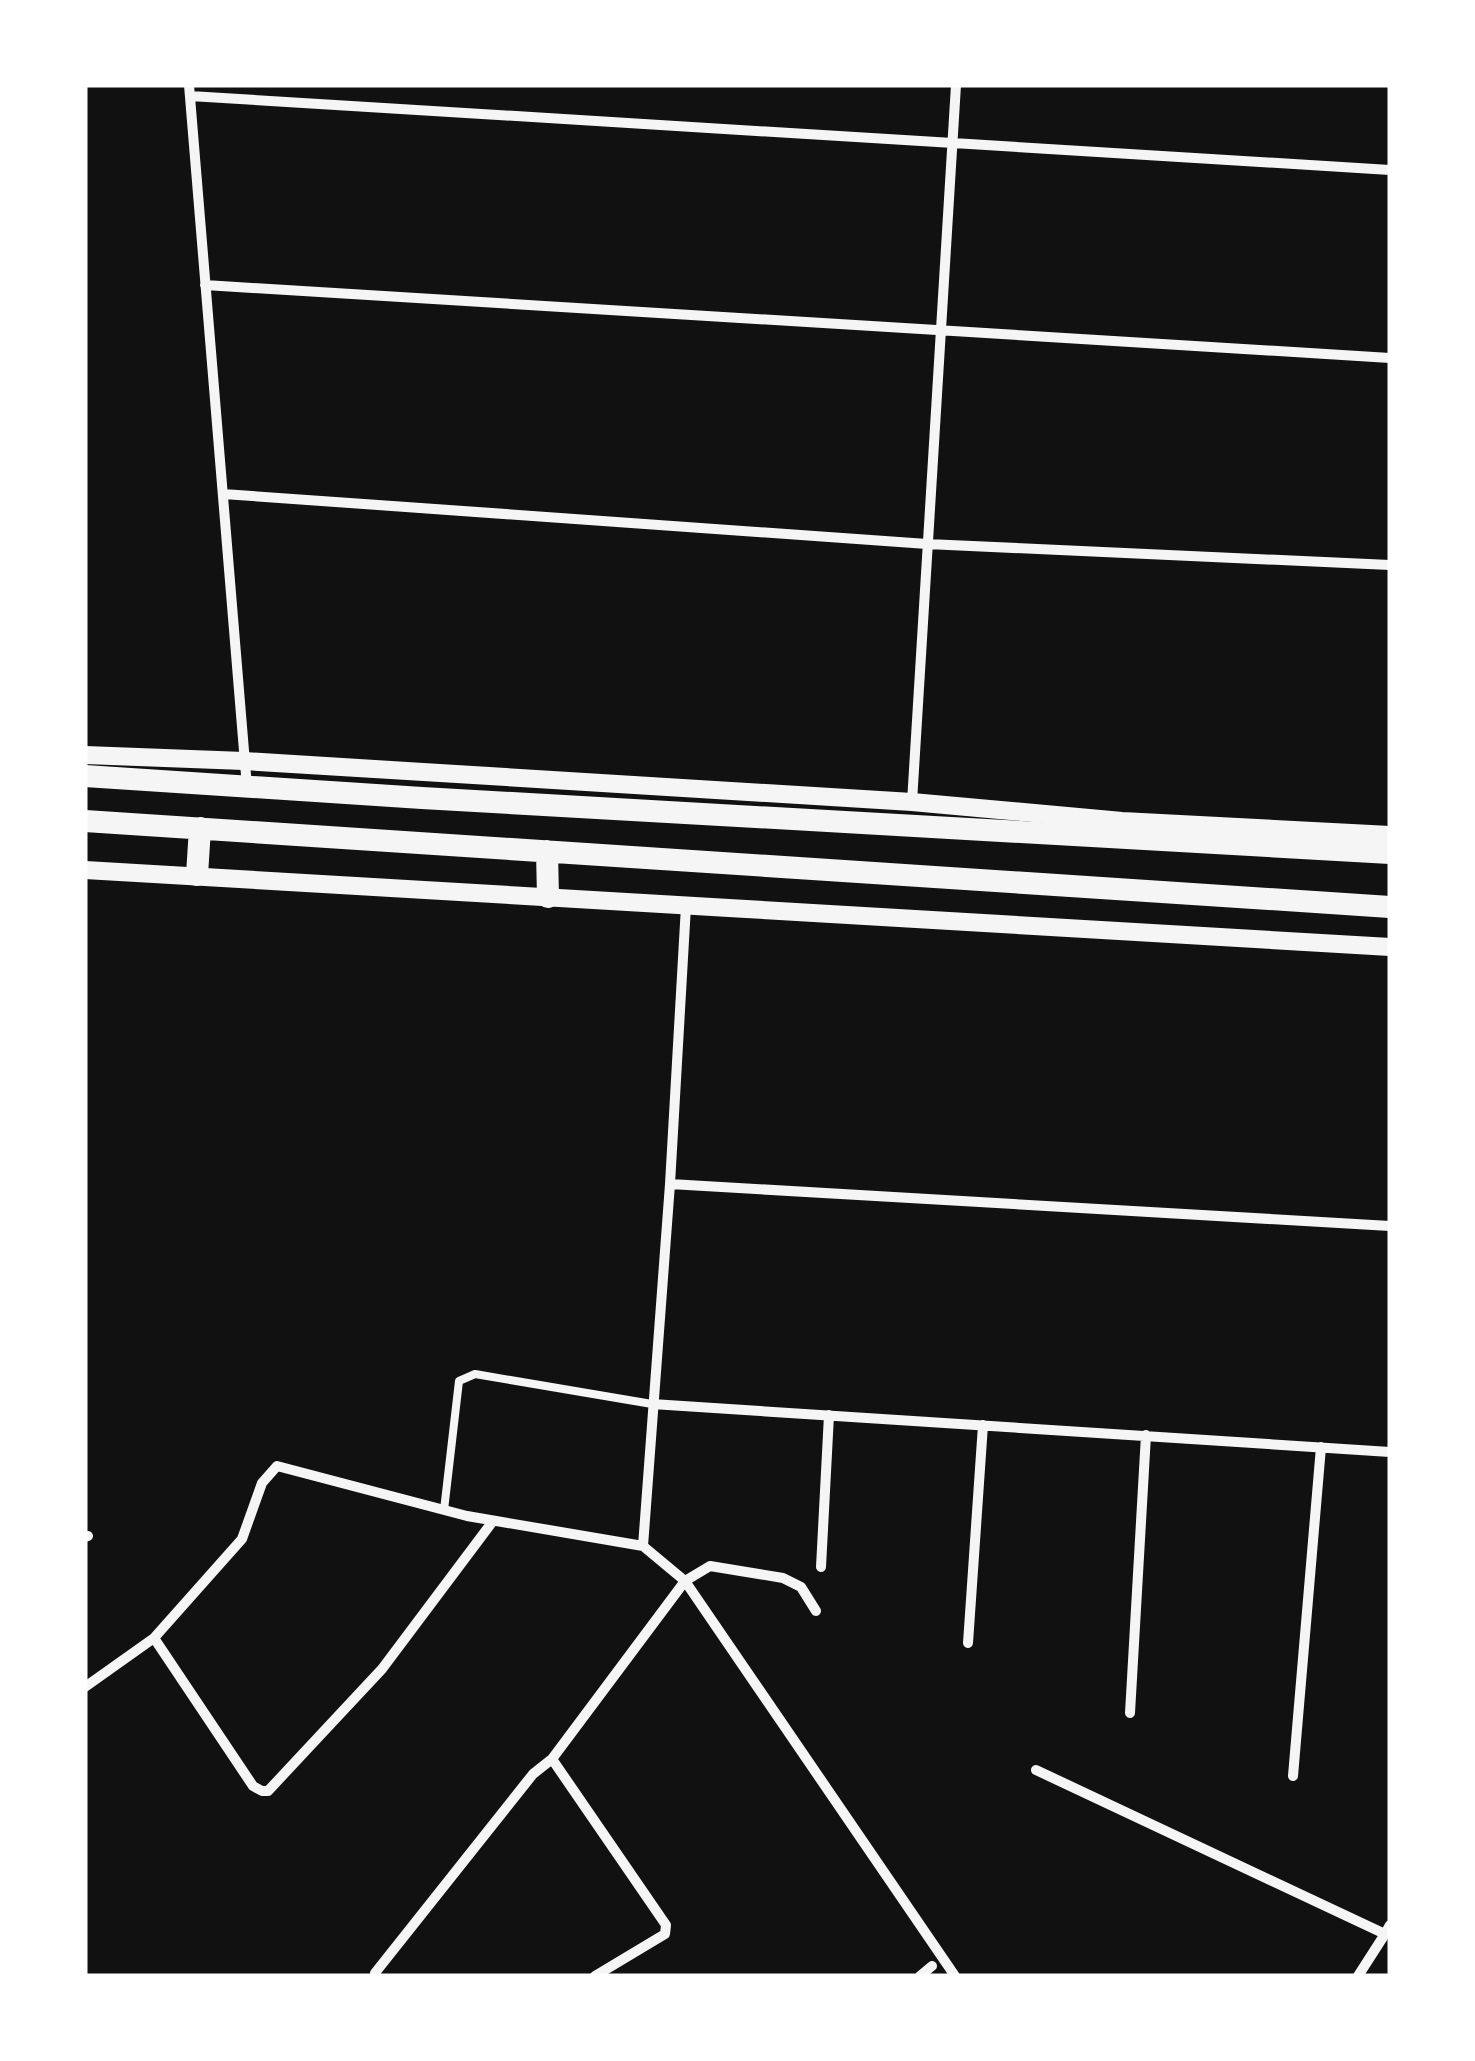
<svg xmlns="http://www.w3.org/2000/svg" width="1475" height="2061" font-family="'Titillium Web',sans-serif">
<style>
.lines{fill:none;stroke-linecap:round;stroke-linejoin:round}
.service{stroke:#f5f5f5;stroke-width:8}
.minor{stroke:#f5f5f5;stroke-width:10}
.tertiary{stroke:#f5f5f5;stroke-width:18}
.primary{stroke:#f5f5f5;stroke-width:22}
</style>
<rect width="100%" height="100%" fill="#111"/>
<g class="lines">
<path class="service" d="M 444,1510 L 459,1381 L 475,1374 L 652,1404"/>
<path class="minor" d="M 189,85 L 247,787
M 190,96 L 1390,170
M 205,285 L 1390,358
M 223,494 L 927,544 L 1390,565
M 912,802 L 956,85
M 670,1184 L 1390,1226
M 652,1404 L 1390,1452
M 85,1537 L 88,1536
M 643,1546 L 670,1184 L 686,906
M 821,1567 L 829,1415
M 154,1638 L 253,1786 L 262,1791 L 268,1791 L 382,1669 L 493,1521
M 968,1643 L 983,1425
M 85,1687 L 154,1638 L 242,1539 L 262,1483 L 277,1466 L 467,1516 L 643,1546 L 685,1581 L 955,1976
M 1130,1713 L 1146,1435
M 552,1759 L 666,1925 L 665,1934 L 595,1976
M 1036,1770 L 1385,1934 L 1390,1925
M 1293,1776 L 1321,1447
M 375,1973 L 533,1774 L 552,1759 L 685,1581 L 710,1566 L 783,1578 L 801,1587 L 816,1611
M 920,1976 L 932,1966
M 1358,1976 L 1385,1934"/>
<path class="tertiary" d="M 85,755 L 244,761 L 912,802 L 1122,821 L 1390,835
M 85,870 C 520,893 955,924 1390,947"/>
<path class="primary" d="M 85,776 L 422,798 L 1390,853
M 85,821 L 1390,907
M 547,851 L 548,897
M 197,875 L 200,828"/>
</g>
<rect width="1475" height="2061" fill="none" stroke="#ffffff" stroke-width="175"/>
</svg>
